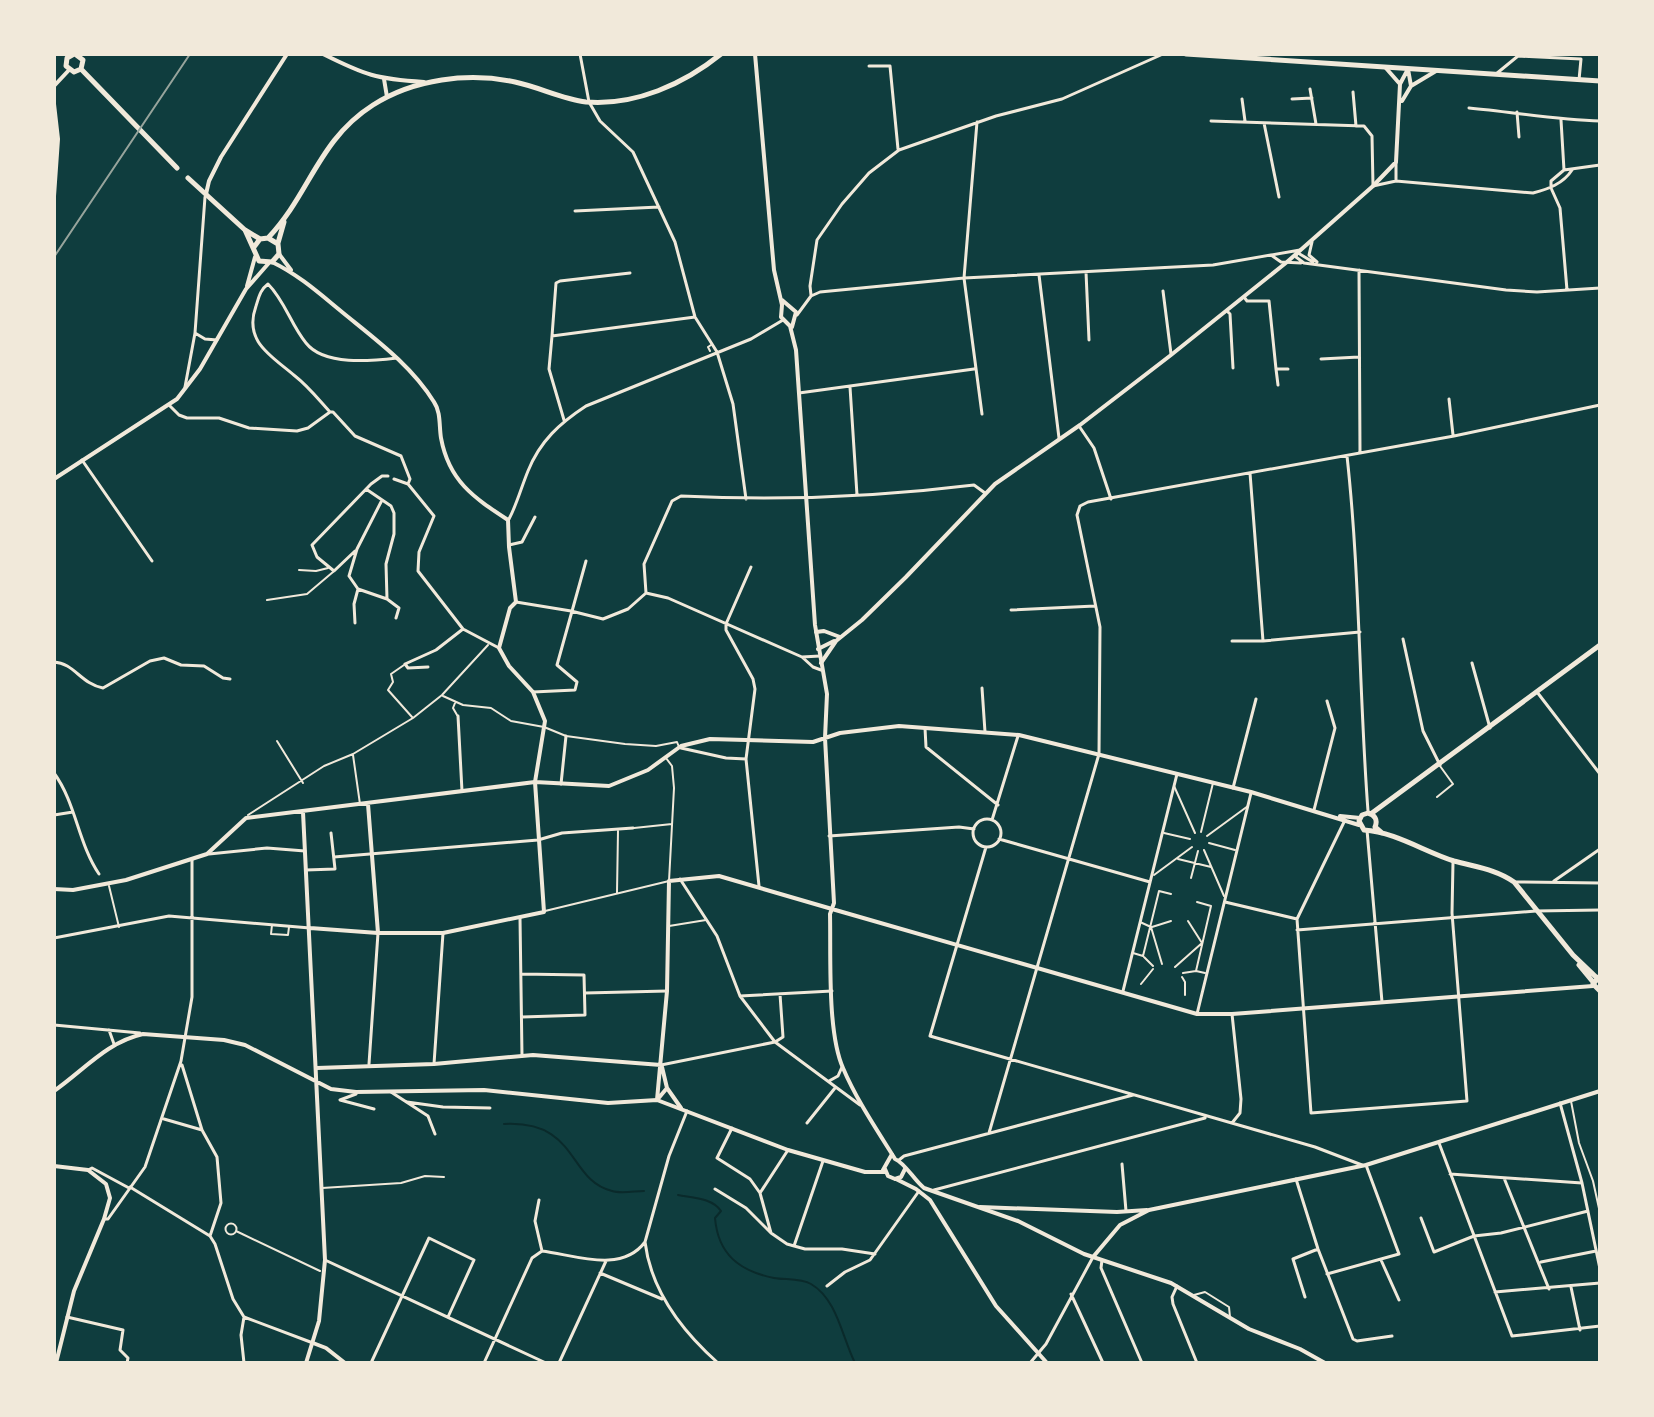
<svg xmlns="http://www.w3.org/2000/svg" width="1654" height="1417" font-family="'Open Sans',sans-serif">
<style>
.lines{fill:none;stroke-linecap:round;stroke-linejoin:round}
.stream{stroke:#0a2a2b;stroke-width:2}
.service{stroke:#f1e9da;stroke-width:2}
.pedestrian{stroke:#f1e9da;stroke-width:2}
.minor{stroke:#f1e9da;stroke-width:3}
.tertiary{stroke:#f1e9da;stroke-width:4}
.secondary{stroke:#f1e9da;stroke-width:4}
.primary{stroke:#f1e9da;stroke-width:5}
.rail{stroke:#97a49c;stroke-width:2}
</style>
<rect width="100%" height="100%" fill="#0f3d3e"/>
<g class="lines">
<path class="stream" d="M 504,1124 C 579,1120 567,1180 612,1191 C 621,1194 635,1191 644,1191
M 678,1195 C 694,1198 712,1198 721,1211 L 715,1218 C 718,1254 739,1271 774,1278 C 785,1280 801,1278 811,1284 C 837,1299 842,1337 855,1363"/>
<path class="service" d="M 299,570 L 316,571 L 328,568
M 1437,797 L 1453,784 L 1440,766
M 272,925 L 271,934 L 288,935 L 289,927
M 1571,1101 L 1579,1143 L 1593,1181 L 1600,1213
M 322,1188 L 401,1183 L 425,1176 L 444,1177
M 1194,1295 L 1205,1292 L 1229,1307 L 1230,1317"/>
<path class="pedestrian" d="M 710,351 L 708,347 L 711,345
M 267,600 L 307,594 L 333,572
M 404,665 L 391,674 L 393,682 L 388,690 L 412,717
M 443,696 L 463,705 L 491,708 L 511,721 L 544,727 L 566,736 L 625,744 L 656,746 L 677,742 L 679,747
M 455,703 L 453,708 L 457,715
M 277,741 L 303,783
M 353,755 L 360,804
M 1174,786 L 1195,833
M 248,815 L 324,766 L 353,754 L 413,718 L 442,695 L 488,645
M 634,828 L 672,824
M 1201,832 L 1213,783
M 1164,833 L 1190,839
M 1207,836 L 1248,806
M 1209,843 L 1235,850
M 1204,850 L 1224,896
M 1178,859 L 1211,867
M 1154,875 L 1192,847
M 1191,878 L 1198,851
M 109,886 L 119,927
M 617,892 L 618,831
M 545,911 L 669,881 L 674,788 L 672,766 L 666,758
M 1140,922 L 1151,927 L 1162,964
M 669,926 L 706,920
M 1152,927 L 1171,921
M 1133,953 L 1143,956 L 1159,891 L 1171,894
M 1144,957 L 1153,966
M 1175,967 L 1202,943 L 1188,921
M 1196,971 L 1211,906 L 1197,902
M 1183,973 L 1196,971 L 1205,973
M 1182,977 L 1185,982 L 1185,995
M 1141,984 L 1153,969
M225.5 1229a5.5 5.5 0 1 1 11 0a5.5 5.5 0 1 1-11 0Z
M 236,1231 L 320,1271"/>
<path class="minor" d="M 580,54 L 589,102 L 600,121 L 633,152 L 675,242 L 695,317 L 717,352 L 733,404 L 746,499
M 869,66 L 890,66 L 898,149
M 1496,74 L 1518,56 L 1581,59 L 1579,80
M 1310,89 L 1316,124
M 1353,92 L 1356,126
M 1242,99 L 1245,121
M 1292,99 L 1312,98
M 1469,108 C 1513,112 1556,120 1600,121
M 1517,112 L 1519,137
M 1561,120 L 1564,170
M 1211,121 L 1364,126 L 1372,136 L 1373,186 L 1396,181 L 1533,193 C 1548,189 1563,184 1572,170
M 977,122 L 964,278 L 982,414
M 1264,123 L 1279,197
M 1396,181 L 1396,162
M 1551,188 L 1560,208 L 1567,290
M 1551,188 L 1551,181 L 1564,170 L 1600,165
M 575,211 L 659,207
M 1312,242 L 1309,255 L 1317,262
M 1297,253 L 1296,257 L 1304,263 L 1506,290 L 1537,292 L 1600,288
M 1298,253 L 1313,262
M 1271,255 L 1281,262 L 1301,263
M 1359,270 L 1360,453
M 1086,272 L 1089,340
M 1039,275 L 1059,438
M 1163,291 L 1171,354
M 811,295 L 810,286 L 817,240 L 842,204 L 869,173 L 899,150 L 996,116 L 1062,99 L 1163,54
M 1244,297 L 1247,301 L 1269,301 L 1276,369 L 1288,369
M 1227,311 L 1230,314 L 1233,368
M 797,315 L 811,296 L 820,292 L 964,278 L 1213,265 L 1300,250
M 195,333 L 205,339 L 217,340
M 552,336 L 556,283 L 560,281 L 630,273
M 397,358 C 371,361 324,366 306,343 C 291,325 285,301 268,284 C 260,290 259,297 256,306 C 243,342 272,356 295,376 C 308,386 319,400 330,412 L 333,412 L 355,436 L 401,456 L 410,479 L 408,484
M 1321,359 L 1359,357
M 1276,369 L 1278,385
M 185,387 L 195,333 L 205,197
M 850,387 L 857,495
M 799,393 L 974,369
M 1449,399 L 1453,435
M 170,406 L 179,415 L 187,418 L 219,418 L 249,428 L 297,431 L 308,428 L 330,412
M 564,420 L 549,369 L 552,336 L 695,317
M 1079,426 L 1094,448 L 1111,499
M 1347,456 C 1360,574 1359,693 1368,811
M 82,460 L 152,561
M 1250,473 L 1263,641
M 394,479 L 408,484 L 434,516 L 419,552 L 418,571 L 463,629 L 499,648
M 366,489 L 391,506 L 394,513 L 394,534 L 386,564 L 387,599 L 358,589 L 349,576 L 357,549 L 381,502
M 509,519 C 517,504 521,488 528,471 C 540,441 560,423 586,406 L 751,339 L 783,320
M 509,545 L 522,542 L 535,517
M 355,551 L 334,571 L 317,557 L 312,545 L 371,484 L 382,476 L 388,476
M 751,567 L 726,624 L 726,630 L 753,679 L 755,689 L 746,759 L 759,886
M 646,593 L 644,564 L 672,501 L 681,496 C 779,501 877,497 974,485 L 985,493
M 646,593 L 668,598 L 802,657 L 820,656
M 387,599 L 399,608 L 396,618
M 516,602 L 571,611 L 603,619 L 628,609 L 646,593
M 1011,610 L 1095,606
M 355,623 L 354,604 L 358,589
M 1403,639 L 1423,731 L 1440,765
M 1232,641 L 1263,641 L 1360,632
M 802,657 L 813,667 L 821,670
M 54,662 C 74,663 81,684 103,688 L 150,661 L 164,658 L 181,665 L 204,666 L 223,678 L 230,679
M 1472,663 L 1490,728
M 405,664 L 436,650 L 463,629
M 405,664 L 408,668 L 428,667
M 982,688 L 985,732
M 533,692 L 575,690 L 577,682 L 557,665 L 586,561
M 1537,692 L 1600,774
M 458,716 L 462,791
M 925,728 L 926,747 L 998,805
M 681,748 L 726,758 L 746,759
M 54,773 C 76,803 78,843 99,874
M 561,784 L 566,736
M 1233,788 L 1256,699
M 1314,810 L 1335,728 L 1327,701
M 54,815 L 73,812
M973 833a14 14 0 1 1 28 0a14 14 0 1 1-28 0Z
M 992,820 L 1018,736
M 1345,820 L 1297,919 L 1311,1113 L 1467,1101 L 1452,913 L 1453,862
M 1367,830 L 1382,1002
M 829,836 L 959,827 L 974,829
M 999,839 L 1150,882
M 986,847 L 930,1036 L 1315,1147 L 1362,1165
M 209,854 L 267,848 L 305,851
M 334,857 L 538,840 L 562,833 L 633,828
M 306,870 L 335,869 L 331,833
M 680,879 L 717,936 L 740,996 L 775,1042 L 860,1105
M 1554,881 L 1600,849
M 1516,882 L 1600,883
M 1225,902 L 1297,919
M 520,918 L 522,1056
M 1297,930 L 1536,911 L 1600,910
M 54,938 L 169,916 L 310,928
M 521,974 L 584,975 L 585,1015 L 522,1017
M 1123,991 L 1177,774
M 585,993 L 667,991
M 740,996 L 832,991
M 1197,1014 L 1251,793
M 54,1025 L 140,1033
M 109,1030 L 114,1044
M 775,1042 L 783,1037 L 780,994
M 369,1064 L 378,933
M 434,1064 L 443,933
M 182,1065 L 202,1130 L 217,1157 L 221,1203 L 210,1236
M 661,1065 L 775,1042
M 829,1081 L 838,1076 L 842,1067
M 391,1092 L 428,1116 L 435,1134
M 356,1094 L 340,1100 L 374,1109
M 407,1102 L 443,1107 L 490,1108
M 1560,1103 L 1582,1183 L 1600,1269
M 164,1119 L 202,1130
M 807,1123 L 835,1088
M 1232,1123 L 1240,1113 L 1241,1099 L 1232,1014
M 732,1128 L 717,1158 L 750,1179 L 760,1193 L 771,1233 L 787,1244 L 805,1249 L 842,1249 L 875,1254
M 989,1133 L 1099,754 L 1100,627 L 1077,515 L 1080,506 L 1088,502 L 1454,436 L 1600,405
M 1439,1143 L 1512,1336 L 1600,1326
M 899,1160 L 904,1156 L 1133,1095
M 1122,1164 L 1126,1211
M 88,1170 L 92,1168 L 129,1188
M 1450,1174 L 1582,1183
M 1504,1178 L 1549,1289
M 1296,1179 L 1318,1249 L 1353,1339 L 1357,1341 L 1392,1336
M 130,1187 L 210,1236 L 215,1244 L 233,1299 L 244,1317 L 313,1343
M 715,1189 L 746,1208 L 771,1233
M 934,1190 L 1205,1118
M 760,1193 L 788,1150
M 539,1200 L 535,1221 L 542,1251
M 1421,1218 L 1434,1252 L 1474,1236 L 1501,1233 L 1588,1211
M 104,1219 L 108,1219 L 145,1167 L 181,1061 L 192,997 L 192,859
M 645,1242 C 651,1291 682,1331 718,1363
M 794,1246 L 823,1161
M 542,1251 C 575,1255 621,1274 645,1242 L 669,1156 L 687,1111
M 325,1260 L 546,1363
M 1102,1260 L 1101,1268 L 1142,1363
M 1381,1260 L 1399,1300
M 1541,1262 L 1596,1251
M 600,1273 L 662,1299
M 1327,1274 L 1399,1254 L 1366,1165
M 827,1286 L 845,1272 L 870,1260 L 919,1191
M 1177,1286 L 1172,1297 L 1173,1304 L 1197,1363
M 1571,1287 L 1580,1330
M 1495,1292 L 1600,1283
M 1071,1294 L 1103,1363
M 1305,1297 L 1293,1259 L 1318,1249
M 67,1317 L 123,1330 L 120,1350 L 128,1358 L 127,1363
M 244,1317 L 241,1335 L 244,1363
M 371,1363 L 429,1238 L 474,1260 L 448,1317
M 484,1363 L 532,1258 L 542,1251
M 559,1363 L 606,1261
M 1030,1363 L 1046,1344 L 1093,1257"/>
<path class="tertiary" d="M 323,54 C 365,75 376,79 424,82
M 1385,67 L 1399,83
M 384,79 L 387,97
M 54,86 L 69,70
M 1411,86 L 1436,71
M 1402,101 L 1411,86 L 1408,69
M 54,104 L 58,139 L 54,196
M 206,194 L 209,181 L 221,157 L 287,54
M 816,632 L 824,631 L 840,637
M 818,649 L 834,641
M 821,663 L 836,641 L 862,620 L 906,577 L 995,484 L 1080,425 L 1171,355 L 1287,262 L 1373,186 L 1396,162 L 1400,84 L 1408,69
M 378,933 L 443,933 L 544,912 L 535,782
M 662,1067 L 667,1088 L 681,1108
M 317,1068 L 434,1064 L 533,1055 L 661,1065
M 657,1100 L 667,991 L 669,881 L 719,876 L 832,909
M 657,1100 L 667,1088
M 54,1166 L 88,1170 L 106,1184 L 110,1198 L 104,1219 L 74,1291 L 56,1363
M 896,1179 L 916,1189 L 930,1200 L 996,1306 L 1047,1363
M 980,1207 L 1117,1212 L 1147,1210
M 1093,1257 L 1120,1225 L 1149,1210 L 1366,1165 L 1600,1091
M 313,1343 L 326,1348 L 345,1363"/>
<path class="secondary" d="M 755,54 L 774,270 L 782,305 L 781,317 L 790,326 L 796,350 L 815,625 L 827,694 L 825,738 L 834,903 L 830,914 C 831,955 827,1032 843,1068 C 856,1099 877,1130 895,1159 C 905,1163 914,1180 924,1188 L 1018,1221 L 1084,1254 L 1171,1283 L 1249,1329 L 1300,1349 L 1325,1363
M 279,254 L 291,270
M 272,262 C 299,275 320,294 342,312 C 375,339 411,365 434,402 C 441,412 439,426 441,438 C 449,481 473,497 508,520 L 509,547 L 516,602 L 510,608 L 499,648 L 509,666 L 533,692 L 545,721 L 535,782
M 247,286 L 255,257
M 782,300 L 796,312 L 792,327
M 54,479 L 177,399 L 200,369 L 246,289 L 268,264
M 303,812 L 325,1260 L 319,1321 L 306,1363
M 1340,816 L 1360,818
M 54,889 L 73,890 L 126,880 L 207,854 L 246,818 L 535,782 L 609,786 L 648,770 L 681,746 L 710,739 L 813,742 L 840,733 L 899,726 L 1019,735 L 1251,792 L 1359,825
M 832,909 L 1197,1014 L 1232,1014 L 1593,986
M 310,928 L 378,933 L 368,804
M 54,1091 C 84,1070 107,1042 143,1034 L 224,1040 L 245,1045 L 331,1089 L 356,1092 L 484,1090 L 608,1103 L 657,1100 L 788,1150 L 865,1172 L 886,1172
M 885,1169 L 888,1176 L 895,1179 L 901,1177 L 905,1169
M 883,1170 L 892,1154"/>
<path class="primary" d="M 74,54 L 67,58 L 66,66 L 74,72 L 81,69
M 75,54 L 83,60 L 81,69
M 1186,54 L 1600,81
M 81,69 L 177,168
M 188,178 L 245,230 L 260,239
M 245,230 L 259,261 L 272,262 L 279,254 L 278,244 L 268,238 L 260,239 L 254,247
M 268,238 C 310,194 318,140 373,105 C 414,79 468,72 515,82 C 539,87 562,99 586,102 C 635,106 684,84 721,54
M 278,243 L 284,222
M 1372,813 L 1600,645
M 1382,833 L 1375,827 C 1378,820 1375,815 1368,813 L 1362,815 L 1359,821 L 1364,830 C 1395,832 1425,852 1454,861 C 1475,867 1496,869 1514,882 L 1573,955 L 1596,977
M 1579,965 L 1593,982
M 1600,976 L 1593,984 L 1600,991"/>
<path class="rail" d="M 54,257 L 190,54"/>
</g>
<rect width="1654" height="1417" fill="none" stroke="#f1e9da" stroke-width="112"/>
</svg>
